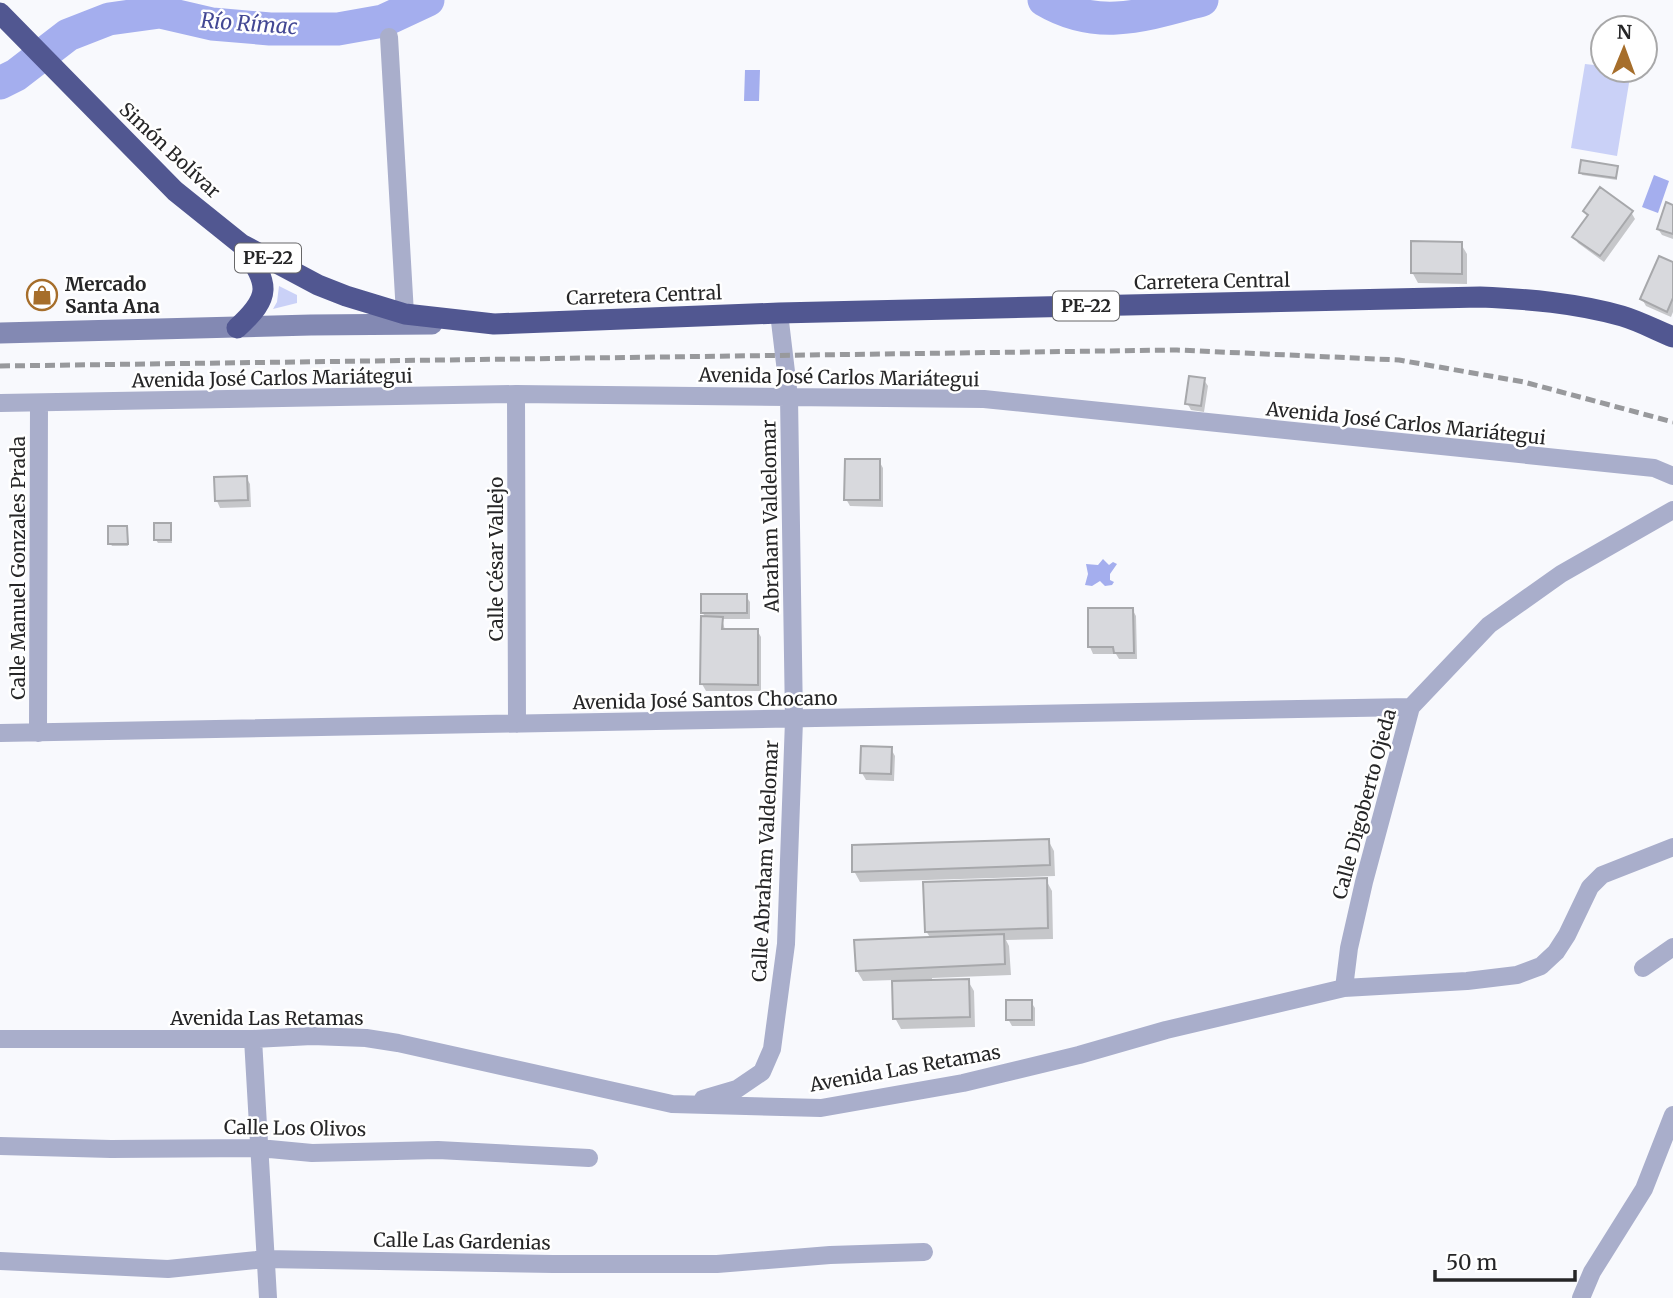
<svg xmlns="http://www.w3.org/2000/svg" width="1673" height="1298" font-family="Merriweather,serif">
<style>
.green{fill:#cad1f7}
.water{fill:#a4aeee}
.shadow{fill:#0003}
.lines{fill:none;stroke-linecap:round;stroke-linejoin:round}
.river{stroke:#a4aeee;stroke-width:33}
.building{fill:#d8d9dd;stroke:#a7a8ab;stroke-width:2}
.street{stroke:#a9aecb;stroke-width:18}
.secondary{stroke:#8389b3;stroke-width:21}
.highway{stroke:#515791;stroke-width:21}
.rail{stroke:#98999c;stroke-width:5;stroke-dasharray:10 5;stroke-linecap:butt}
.labels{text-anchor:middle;stroke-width:5;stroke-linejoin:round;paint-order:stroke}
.shield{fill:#fff;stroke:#676768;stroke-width:2}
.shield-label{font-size:18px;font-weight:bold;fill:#262627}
.street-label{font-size:19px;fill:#262627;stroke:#fff}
.poi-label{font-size:19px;font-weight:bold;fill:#262627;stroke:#fff;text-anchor:start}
.water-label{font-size:21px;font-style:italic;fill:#434894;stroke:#fff}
</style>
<rect width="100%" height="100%" fill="#f8f9fd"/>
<path class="green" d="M 1585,64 L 1603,66 L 1603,70 L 1631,71 L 1617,156 L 1571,148 Z
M 279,286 L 297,295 L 297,303 L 273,309 L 277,302 Z"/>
<path class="water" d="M 745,70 L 760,70 L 759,101 L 744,101 Z
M 1654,175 L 1669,181 L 1658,213 L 1642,207 Z
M 1103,559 L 1109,565 L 1113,562 L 1117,564 L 1110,574 L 1110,580 L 1114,582 L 1112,585 L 1105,586 L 1100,581 L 1092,586 L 1085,585 L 1088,574 L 1086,564 L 1098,565 Z"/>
<path class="shadow" d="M 1617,167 L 1617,180 L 1582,175 L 1581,172 Z
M 1673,207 L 1673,239 L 1662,235 L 1658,229 Z
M 1585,211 L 1631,212 L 1635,219 L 1604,262 L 1578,243 L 1574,237 L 1588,217 Z
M 1461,244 L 1467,254 L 1467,284 L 1418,283 L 1412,272 Z
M 1673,264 L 1673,312 L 1671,317 L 1646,306 L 1642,299 Z
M 1204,380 L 1208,386 L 1204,412 L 1191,410 L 1187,403 Z
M 879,461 L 883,468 L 883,507 L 850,506 L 846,499 Z
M 246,477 L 250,484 L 251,507 L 220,508 L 217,501 Z
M 170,525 L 172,543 L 158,543 L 156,540 Z
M 126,528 L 128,546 L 112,546 L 110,543 Z
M 746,596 L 750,602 L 750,619 L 722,619 L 725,630 L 757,630 L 761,637 L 761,691 L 706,691 L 702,684 L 706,618 L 702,612 Z
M 1132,609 L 1136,616 L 1137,659 L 1119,659 L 1116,654 L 1093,654 L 1090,647 Z
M 891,749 L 895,756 L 894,781 L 866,780 L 862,773 Z
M 1048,840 L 1054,851 L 1055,876 L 860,882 L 854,871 Z
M 1046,880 L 1052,891 L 1053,939 L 1006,940 L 1009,946 L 1011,975 L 932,978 L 932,981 L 968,981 L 974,991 L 975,1027 L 901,1029 L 895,1018 L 894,980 L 863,981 L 857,971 L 931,939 L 926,931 Z
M 1031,1002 L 1035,1008 L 1035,1026 L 1012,1026 L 1008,1019 Z"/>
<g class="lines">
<path class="river" d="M 1044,0 C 1098,32 1146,15 1202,0
M 0,83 L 16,75 L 68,35 L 109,19 L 160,12 L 212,24 L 270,29 L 338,29 L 383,21 L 428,0"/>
</g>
<path class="building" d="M 1581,160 L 1618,166 L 1616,178 L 1579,173 Z
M 1600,187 L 1633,211 L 1600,256 L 1572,237 L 1588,215 L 1583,211 Z
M 1666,202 L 1673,205 L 1673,234 L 1657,229 Z
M 1411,241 L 1462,242 L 1462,274 L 1411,273 Z
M 1659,256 L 1673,262 L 1673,298 L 1667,312 L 1640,299 Z
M 1189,376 L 1205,378 L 1201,406 L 1185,404 Z
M 845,459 L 880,459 L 880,500 L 844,500 Z
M 247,476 L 248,500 L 215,501 L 214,477 Z
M 154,523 L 171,523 L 171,540 L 154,540 Z
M 108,526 L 127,526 L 128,544 L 108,544 Z
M 701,594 L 747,594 L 747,613 L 701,613 Z
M 1088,608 L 1133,608 L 1134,653 L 1114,653 L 1113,647 L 1088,647 Z
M 701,616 L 723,617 L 722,629 L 758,629 L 758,685 L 700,684 Z
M 861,746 L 892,747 L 891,774 L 860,773 Z
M 1049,839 L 1050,865 L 852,872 L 852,845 Z
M 1047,878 L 1048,928 L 925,932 L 923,882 Z
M 1004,934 L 1005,964 L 856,971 L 854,940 Z
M 969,979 L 970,1017 L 893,1019 L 892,981 Z
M 1006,1000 L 1032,1000 L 1032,1020 L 1006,1020 Z"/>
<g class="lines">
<path class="street" d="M 389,37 L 405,314
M 516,394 L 517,724
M 0,403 L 516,394 L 984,399 L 1654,468 L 1673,476
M 0,733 L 1411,707
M 38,733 L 39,403
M 1643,968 L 1673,947
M 1344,988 L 1349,948 L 1364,882 L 1411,707 L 1489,625 L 1561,574 L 1673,510
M 0,1039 L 253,1039 L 312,1036 L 366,1038 L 398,1043 L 672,1104 L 821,1108 L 963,1083 L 1079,1055 L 1166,1030 L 1344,988 L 1467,981 L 1517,975 L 1541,966 L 1556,952 L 1567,935 L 1590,887 L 1602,875 L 1673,847
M 253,1039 L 268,1298
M 703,1099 L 737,1089 L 762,1072 L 772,1049 L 786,944 L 794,720 L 789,397 L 779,313
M 0,1146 L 111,1149 L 259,1148 L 312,1153 L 438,1150 L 589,1158
M 0,1261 L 168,1269 L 265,1259 L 553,1264 L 717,1264 L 830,1255 L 924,1252
M 1581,1298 L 1592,1272 L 1644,1189 L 1673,1115"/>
<path class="secondary" d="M 0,333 L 311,325 L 432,324"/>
<path class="highway" d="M 0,13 L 175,191 L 241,244 L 318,285 L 346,296 L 405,314 L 494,324 L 779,313 L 1480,297 C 1528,299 1576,303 1622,316 C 1639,321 1656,330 1673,337
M 237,328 C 272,296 269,285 244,248"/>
<path class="rail" d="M 0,366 L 1177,350 L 1399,360 L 1524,382 L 1673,422"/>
</g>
<defs>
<g id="shop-ring" transform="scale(1.575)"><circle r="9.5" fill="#fff" stroke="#a66e2b" stroke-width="1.5"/><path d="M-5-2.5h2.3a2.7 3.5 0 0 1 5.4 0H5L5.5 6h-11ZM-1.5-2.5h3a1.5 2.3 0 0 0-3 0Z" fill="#a66e2b"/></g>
</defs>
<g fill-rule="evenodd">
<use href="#shop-ring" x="42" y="295"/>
</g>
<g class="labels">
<g class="shield">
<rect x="235" y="243.5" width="66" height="29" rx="5"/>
<rect x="1053" y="291.5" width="66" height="29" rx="5"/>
</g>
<g class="shield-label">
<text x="268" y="264">PE-22</text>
<text x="1086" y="312">PE-22</text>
</g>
<g class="street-label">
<text transform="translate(170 150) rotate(43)" y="7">Simón Bolívar</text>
<text transform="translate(1212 281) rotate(-1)" y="7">Carretera Central</text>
<text transform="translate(644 295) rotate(-2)" y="7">Carretera Central</text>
<text transform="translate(839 377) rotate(1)" y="7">Avenida José Carlos Mariátegui</text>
<text transform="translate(272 378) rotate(-1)" y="7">Avenida José Carlos Mariátegui</text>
<text transform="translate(1406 423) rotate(6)" y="7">Avenida José Carlos Mariátegui</text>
<text transform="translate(770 516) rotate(-91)" y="7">Abraham Valdelomar</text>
<text transform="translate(496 559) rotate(-90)" y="7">Calle César Vallejo</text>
<text transform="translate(18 568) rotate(-90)" y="7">Calle Manuel Gonzales Prada</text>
<text transform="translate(705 700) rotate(-1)" y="7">Avenida José Santos Chocano</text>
<text transform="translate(1364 804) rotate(-75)" y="7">Calle Digoberto Ojeda</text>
<text transform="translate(765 861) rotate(-87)" y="7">Calle Abraham Valdelomar</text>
<text x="267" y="1025">Avenida Las Retamas</text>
<text transform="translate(905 1068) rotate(-10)" y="7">Avenida Las Retamas</text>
<text transform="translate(295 1128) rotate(1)" y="7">Calle Los Olivos</text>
<text transform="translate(462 1241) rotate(1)" y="7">Calle Las Gardenias</text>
</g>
<g class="poi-label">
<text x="65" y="291">Mercado<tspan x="65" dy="22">Santa Ana</tspan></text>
</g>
<g class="water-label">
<text transform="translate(249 24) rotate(4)" y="7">Río Rímac</text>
</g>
</g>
<g transform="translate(1624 49) rotate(1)"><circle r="33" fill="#ffffff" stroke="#a8a8a9" stroke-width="2"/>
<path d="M0-5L12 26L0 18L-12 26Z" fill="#a66e2b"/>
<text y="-10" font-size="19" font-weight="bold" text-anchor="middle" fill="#262627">N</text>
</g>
<path d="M1435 1270v10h140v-10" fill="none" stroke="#262627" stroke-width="3.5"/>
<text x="1446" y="1270" font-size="21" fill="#262627" stroke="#ffffff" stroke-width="5" paint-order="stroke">50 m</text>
</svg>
